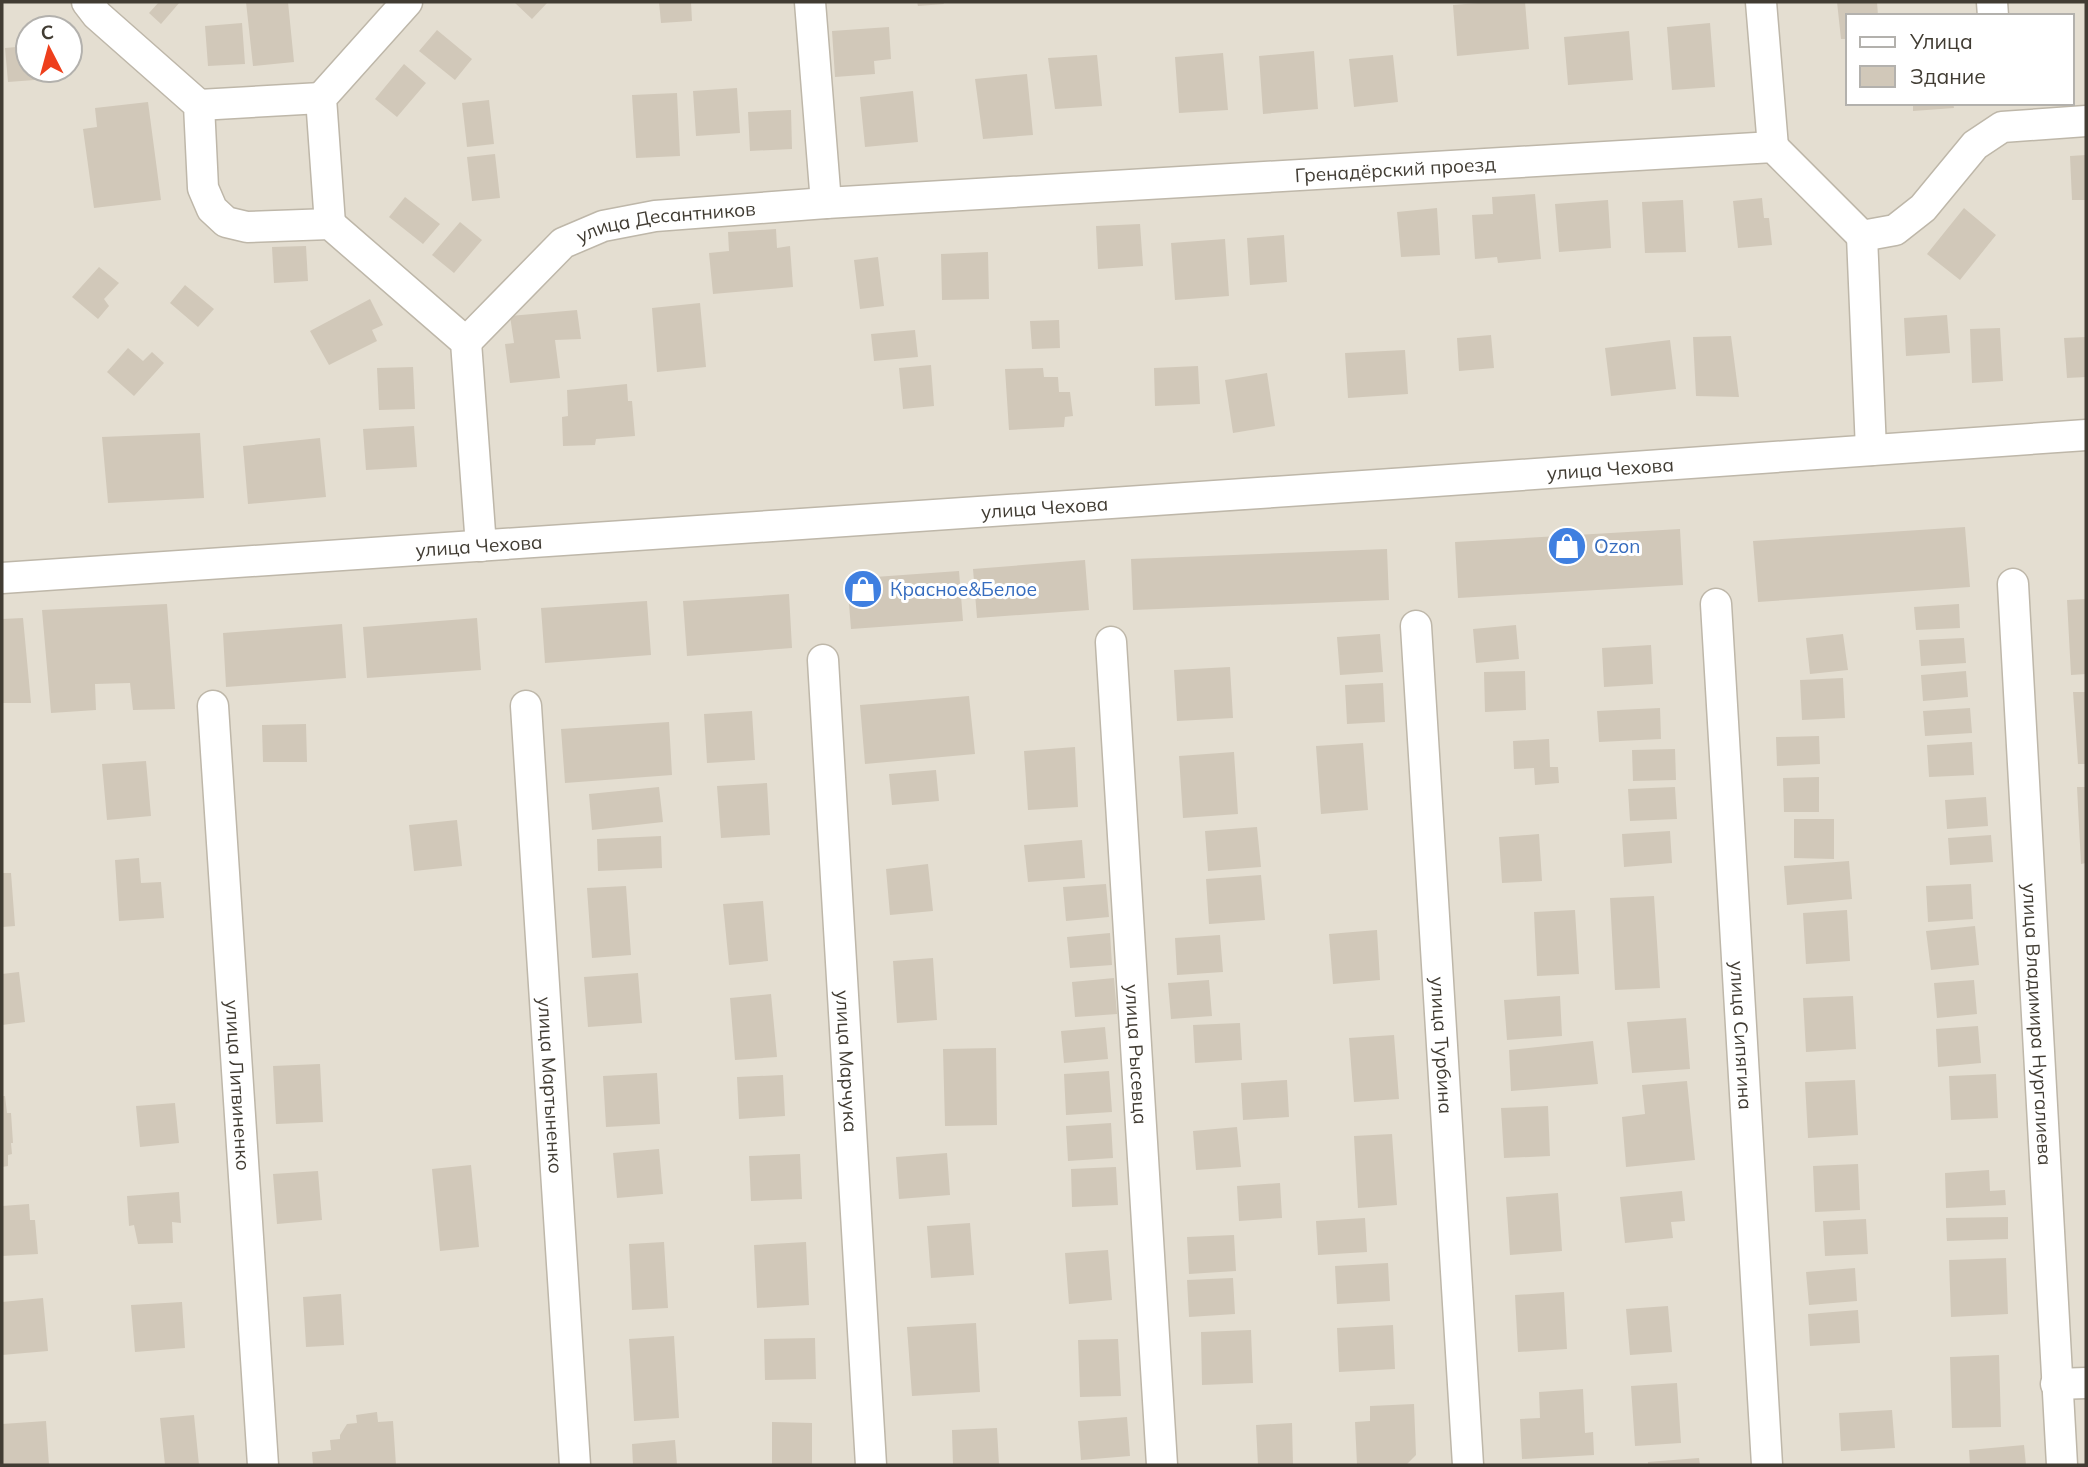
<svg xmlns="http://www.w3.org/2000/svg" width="2088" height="1467" font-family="Mulish,sans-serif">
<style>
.residential{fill:#e4ded1;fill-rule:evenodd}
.building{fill:#d1c8b9}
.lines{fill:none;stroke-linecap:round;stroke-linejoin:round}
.minor-casing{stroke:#beb7a9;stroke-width:33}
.minor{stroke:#fff;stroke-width:30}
.labels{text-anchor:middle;stroke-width:6;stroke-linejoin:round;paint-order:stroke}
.street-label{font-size:19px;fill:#413c33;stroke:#fff}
.shop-label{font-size:19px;fill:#366cbe;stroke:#fff;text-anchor:start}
</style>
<rect width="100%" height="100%" fill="#f0ece3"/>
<path class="residential" d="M 2,2 L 2086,2 L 2086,1465 L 2,1465 ZM 1848,16 L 2072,16 L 2072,103 L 1848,103 ZM 28,28 L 70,28 L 70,70 L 28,70 Z"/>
<path class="building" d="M 159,2 L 180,2 L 161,24 L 149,13 Z
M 246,2 L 288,2 L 294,62 L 253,66 Z
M 514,2 L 548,2 L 532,19 Z
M 659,2 L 691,2 L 692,21 L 661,23 Z
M 917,2 L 943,2 L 944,4 L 918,6 Z
M 1490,2 L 1525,2 L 1529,49 L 1457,56 L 1453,5 Z
M 1837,2 L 1877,2 L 1878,16 L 1848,16 L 1848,39 L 1841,39 Z
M 242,23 L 245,64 L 208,66 L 205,26 Z
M 1710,23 L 1715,87 L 1672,90 L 1667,27 Z
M 889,27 L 891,59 L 874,61 L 875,74 L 835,77 L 832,31 Z
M 437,30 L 472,59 L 455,80 L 419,51 Z
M 1629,31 L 1633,80 L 1568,85 L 1564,37 Z
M 28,46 L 28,70 L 61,70 L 61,78 L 8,82 L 5,48 Z
M 1314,51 L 1318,109 L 1263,114 L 1259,56 Z
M 1223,53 L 1228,110 L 1179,113 L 1175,57 Z
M 1097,55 L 1102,106 L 1055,109 L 1048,58 Z
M 1393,55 L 1398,102 L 1354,107 L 1349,59 Z
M 404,64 L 426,83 L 397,117 L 375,99 Z
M 1027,74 L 1033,135 L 983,139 L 975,79 Z
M 737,88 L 740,133 L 696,136 L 693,91 Z
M 913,91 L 918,142 L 865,147 L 860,97 Z
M 677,93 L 680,156 L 636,158 L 632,95 Z
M 489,100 L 494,144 L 467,147 L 462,103 Z
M 148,102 L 161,200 L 94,208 L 83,129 L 97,127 L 95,108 Z
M 1913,103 L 1953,103 L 1954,108 L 1913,111 Z
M 791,110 L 792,149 L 750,151 L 748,112 Z
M 495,154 L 500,198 L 472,201 L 467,157 Z
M 2086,155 L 2086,200 L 2072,200 L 2070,156 Z
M 1535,194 L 1541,259 L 1498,263 L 1497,257 L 1475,259 L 1472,215 L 1493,214 L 1492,197 Z
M 405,197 L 440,224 L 423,244 L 389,217 Z
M 1762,198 L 1764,218 L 1769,218 L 1772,245 L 1738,248 L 1733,201 Z
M 1608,200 L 1611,248 L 1559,252 L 1555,204 Z
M 1683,200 L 1686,252 L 1645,253 L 1642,202 Z
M 1437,208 L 1440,255 L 1401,257 L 1397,212 Z
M 1964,208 L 1996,235 L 1960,280 L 1927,254 Z
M 460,222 L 482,240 L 454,273 L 432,255 Z
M 1140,224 L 1143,266 L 1098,269 L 1096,226 Z
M 776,229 L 777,248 L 790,246 L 793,287 L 713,294 L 709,253 L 729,251 L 728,232 Z
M 1284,235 L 1287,282 L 1250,285 L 1247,238 Z
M 1225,239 L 1229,296 L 1175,300 L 1171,243 Z
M 306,246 L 308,281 L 274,283 L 272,247 Z
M 988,252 L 989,299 L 942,300 L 941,254 Z
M 878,257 L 884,306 L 860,309 L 854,260 Z
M 99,267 L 119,283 L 104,299 L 109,306 L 98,319 L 72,297 Z
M 185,285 L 214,309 L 198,327 L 170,303 Z
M 370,299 L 383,325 L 372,330 L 377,341 L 329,365 L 310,331 Z
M 700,303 L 706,367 L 657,372 L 652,308 Z
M 577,310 L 581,339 L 555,340 L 560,378 L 510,383 L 505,344 L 514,343 L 510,316 Z
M 1947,315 L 1950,353 L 1906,356 L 1904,318 Z
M 1059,320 L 1060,348 L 1032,349 L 1030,321 Z
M 2000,328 L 2003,381 L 1972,383 L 1970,329 Z
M 915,330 L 918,357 L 874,361 L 871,334 Z
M 1491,335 L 1494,368 L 1459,371 L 1457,338 Z
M 1731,336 L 1739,397 L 1696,396 L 1693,337 Z
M 2086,337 L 2086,377 L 2067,378 L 2064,338 Z
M 1670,340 L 1676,389 L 1611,396 L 1605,348 Z
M 128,348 L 143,361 L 152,352 L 164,363 L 134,396 L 107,372 Z
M 1405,350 L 1408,394 L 1348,398 L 1345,353 Z
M 931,365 L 934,406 L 903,409 L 899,368 Z
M 1198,366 L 1200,404 L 1155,406 L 1154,368 Z
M 413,367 L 415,409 L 379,410 L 377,368 Z
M 1043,368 L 1044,377 L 1058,377 L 1059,392 L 1070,392 L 1073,416 L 1065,417 L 1064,427 L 1009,430 L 1005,369 Z
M 1267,373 L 1275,426 L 1233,433 L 1225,380 Z
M 627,384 L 628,401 L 632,401 L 635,436 L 596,439 L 595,445 L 563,446 L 562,417 L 568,416 L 567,390 Z
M 414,426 L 417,467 L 366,470 L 363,429 Z
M 200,433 L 204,498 L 108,503 L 102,437 Z
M 320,438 L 326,497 L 248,504 L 243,446 Z
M 1965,527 L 1970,587 L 1758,602 L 1753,541 Z
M 1680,529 L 1683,585 L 1458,598 L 1455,542 Z
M 1387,549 L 1389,600 L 1133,610 L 1131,559 Z
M 1085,560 L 1089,610 L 977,618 L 973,569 Z
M 959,571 L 963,621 L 851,629 L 847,579 Z
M 789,594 L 792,648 L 687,656 L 683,601 Z
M 2086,599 L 2086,674 L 2071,675 L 2067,600 Z
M 647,601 L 651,655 L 545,663 L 541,608 Z
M 167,604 L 175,709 L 133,710 L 130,683 L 95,684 L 96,710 L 51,713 L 42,610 Z
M 1959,604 L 1960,628 L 1916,630 L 1914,607 Z
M 23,618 L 31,703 L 2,703 L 2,619 Z
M 477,618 L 481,670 L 367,678 L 363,627 Z
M 342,624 L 346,678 L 226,687 L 223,633 Z
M 1516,625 L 1519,659 L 1476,663 L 1473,629 Z
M 1380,634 L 1383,672 L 1340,675 L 1337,637 Z
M 1843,634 L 1848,670 L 1810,674 L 1806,638 Z
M 1964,638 L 1966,663 L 1921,666 L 1919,640 Z
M 1651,645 L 1653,684 L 1604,687 L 1602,648 Z
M 1230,667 L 1233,718 L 1177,721 L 1174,670 Z
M 1525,671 L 1526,710 L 1485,712 L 1484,672 Z
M 1966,671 L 1968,697 L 1923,701 L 1921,675 Z
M 1843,678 L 1845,718 L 1802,720 L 1800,680 Z
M 1383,683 L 1385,722 L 1347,724 L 1345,685 Z
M 2073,692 L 2086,692 L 2086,764 L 2078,764 Z
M 969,696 L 975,754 L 865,764 L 860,705 Z
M 1660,708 L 1661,739 L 1599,742 L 1597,711 Z
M 1970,708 L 1972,733 L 1925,736 L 1923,711 Z
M 752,711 L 755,760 L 707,763 L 704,714 Z
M 669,722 L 672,775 L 565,783 L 561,729 Z
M 306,724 L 307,762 L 263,762 L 262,725 Z
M 1819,736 L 1820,764 L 1777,766 L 1776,737 Z
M 1549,739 L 1550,767 L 1558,767 L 1559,783 L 1535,785 L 1534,768 L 1514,769 L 1513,741 Z
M 1972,742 L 1974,775 L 1929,777 L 1927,745 Z
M 1363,743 L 1368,810 L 1321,814 L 1316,746 Z
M 1075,747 L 1078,807 L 1028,810 L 1024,751 Z
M 1675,749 L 1676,780 L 1633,781 L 1632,750 Z
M 1234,752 L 1238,814 L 1183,818 L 1179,756 Z
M 146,761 L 151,816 L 107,820 L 102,764 Z
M 936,770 L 939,801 L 892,805 L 889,774 Z
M 1819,777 L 1819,812 L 1784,812 L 1783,778 Z
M 767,783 L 770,835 L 721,838 L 717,786 Z
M 659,787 L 663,822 L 592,830 L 589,794 Z
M 1675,787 L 1677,819 L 1630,821 L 1628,789 Z
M 2077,787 L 2086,787 L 2086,863 L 2081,864 Z
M 1986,797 L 1988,826 L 1947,829 L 1945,800 Z
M 1794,819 L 1834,819 L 1834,859 L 1794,858 Z
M 457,820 L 462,866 L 414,871 L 409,825 Z
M 1257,827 L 1261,867 L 1208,871 L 1205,831 Z
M 1670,831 L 1672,863 L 1624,867 L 1622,834 Z
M 1539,834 L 1542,881 L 1502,883 L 1499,837 Z
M 1991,835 L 1993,862 L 1950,865 L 1948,838 Z
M 661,836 L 662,868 L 598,871 L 597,839 Z
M 1082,840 L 1085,878 L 1028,882 L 1024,845 Z
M 139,858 L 141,883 L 161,882 L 164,918 L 119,921 L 115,860 Z
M 1849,861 L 1852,899 L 1787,905 L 1784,866 Z
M 928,864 L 933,911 L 890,915 L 886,869 Z
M 2,873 L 11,873 L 15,926 L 2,927 Z
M 1261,875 L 1265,920 L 1209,924 L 1206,879 Z
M 1106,884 L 1109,917 L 1066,921 L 1063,887 Z
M 1971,884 L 1973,919 L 1928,922 L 1926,886 Z
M 626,886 L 631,955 L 592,958 L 587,888 Z
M 1654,896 L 1660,988 L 1615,990 L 1610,898 Z
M 763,901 L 768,961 L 729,965 L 723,904 Z
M 1575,910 L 1579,974 L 1537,976 L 1534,912 Z
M 1847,910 L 1850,961 L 1806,964 L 1803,913 Z
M 1975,926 L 1979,965 L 1931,970 L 1926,931 Z
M 1377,930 L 1380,980 L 1333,984 L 1329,934 Z
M 1110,933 L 1112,965 L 1070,968 L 1067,937 Z
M 1220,935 L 1223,972 L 1177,975 L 1175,938 Z
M 933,958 L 937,1020 L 897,1023 L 893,961 Z
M 19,972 L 25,1022 L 2,1025 L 2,974 Z
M 638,973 L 642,1023 L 588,1027 L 584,977 Z
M 1114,978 L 1117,1014 L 1075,1017 L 1072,982 Z
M 1209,980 L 1212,1016 L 1171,1019 L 1168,983 Z
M 1974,980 L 1977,1014 L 1937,1018 L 1934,983 Z
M 771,994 L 777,1057 L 735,1060 L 730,998 Z
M 1560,996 L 1562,1036 L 1507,1040 L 1504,1000 Z
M 1853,996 L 1856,1049 L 1806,1052 L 1803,998 Z
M 1686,1018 L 1690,1069 L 1632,1073 L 1627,1022 Z
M 1240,1023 L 1242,1060 L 1195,1063 L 1193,1025 Z
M 1978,1026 L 1981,1063 L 1938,1067 L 1936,1029 Z
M 1105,1027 L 1108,1059 L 1064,1063 L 1061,1031 Z
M 1394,1035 L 1399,1099 L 1354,1102 L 1349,1038 Z
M 1593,1041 L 1598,1084 L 1511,1091 L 1509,1050 Z
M 996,1048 L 997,1125 L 945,1126 L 943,1049 Z
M 320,1064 L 323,1122 L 276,1124 L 273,1066 Z
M 1109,1071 L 1112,1112 L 1066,1115 L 1064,1074 Z
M 657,1073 L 660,1124 L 606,1127 L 603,1076 Z
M 1996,1074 L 1998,1118 L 1951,1120 L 1949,1076 Z
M 783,1075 L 785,1116 L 739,1119 L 737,1077 Z
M 1287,1080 L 1289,1117 L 1243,1120 L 1241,1083 Z
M 1855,1080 L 1858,1135 L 1808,1138 L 1805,1082 Z
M 1687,1081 L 1695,1160 L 1626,1167 L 1622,1117 L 1645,1114 L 1642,1085 Z
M 2,1096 L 5,1096 L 7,1113 L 11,1113 L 13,1143 L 11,1143 L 12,1154 L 8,1155 L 8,1166 L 2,1167 Z
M 175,1103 L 179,1143 L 140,1147 L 136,1106 Z
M 1548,1106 L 1550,1156 L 1504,1158 L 1501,1108 Z
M 1111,1123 L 1113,1158 L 1068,1161 L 1066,1126 Z
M 1237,1127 L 1241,1167 L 1196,1170 L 1193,1131 Z
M 1392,1134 L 1397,1205 L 1358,1208 L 1354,1136 Z
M 659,1149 L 663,1194 L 617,1198 L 613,1153 Z
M 947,1153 L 950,1195 L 899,1199 L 896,1157 Z
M 800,1154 L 802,1199 L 751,1201 L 749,1156 Z
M 1858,1164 L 1860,1210 L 1815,1212 L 1813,1166 Z
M 471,1165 L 479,1247 L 440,1251 L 432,1169 Z
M 1116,1167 L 1118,1205 L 1072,1207 L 1071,1169 Z
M 1989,1170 L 1990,1191 L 2005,1190 L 2006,1205 L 1946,1208 L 1945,1173 Z
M 318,1171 L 322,1220 L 277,1224 L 273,1174 Z
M 1280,1183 L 1282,1218 L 1239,1221 L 1237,1186 Z
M 1682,1191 L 1685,1221 L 1671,1222 L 1673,1238 L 1625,1243 L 1620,1197 Z
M 179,1192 L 181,1223 L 172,1222 L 173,1243 L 138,1244 L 134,1225 L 129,1226 L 127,1196 Z
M 1558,1193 L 1562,1251 L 1510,1255 L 1506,1197 Z
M 29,1204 L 30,1220 L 35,1220 L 38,1254 L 2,1256 L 2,1206 Z
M 2008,1217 L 2008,1239 L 1947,1241 L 1946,1218 Z
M 1365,1218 L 1367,1252 L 1318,1255 L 1316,1221 Z
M 1866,1219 L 1868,1254 L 1825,1256 L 1823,1221 Z
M 970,1223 L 974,1275 L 931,1278 L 927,1226 Z
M 1234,1235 L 1236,1271 L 1189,1274 L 1187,1237 Z
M 664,1242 L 668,1308 L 632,1310 L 629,1244 Z
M 806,1242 L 809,1305 L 757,1308 L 754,1245 Z
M 1108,1250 L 1112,1300 L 1069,1304 L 1065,1253 Z
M 2006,1258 L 2008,1314 L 1951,1317 L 1949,1260 Z
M 1388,1263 L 1390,1301 L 1337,1304 L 1335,1266 Z
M 1855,1268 L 1857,1301 L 1809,1305 L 1806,1272 Z
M 1233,1278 L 1235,1314 L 1189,1317 L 1187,1280 Z
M 1564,1292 L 1567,1349 L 1518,1352 L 1515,1295 Z
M 341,1294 L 344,1345 L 306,1347 L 303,1297 Z
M 43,1298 L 48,1351 L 2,1355 L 2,1302 Z
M 182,1302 L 185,1348 L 135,1352 L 131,1305 Z
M 1668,1306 L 1672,1352 L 1630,1355 L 1626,1309 Z
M 1858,1310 L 1860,1343 L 1810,1346 L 1808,1314 Z
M 976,1323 L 980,1392 L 912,1396 L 907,1327 Z
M 1393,1325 L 1395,1369 L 1339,1372 L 1337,1328 Z
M 1251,1330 L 1253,1383 L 1202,1385 L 1201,1332 Z
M 674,1336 L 679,1418 L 634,1421 L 629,1339 Z
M 815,1338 L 816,1379 L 765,1380 L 764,1339 Z
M 1118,1339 L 1121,1396 L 1080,1397 L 1078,1340 Z
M 1999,1355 L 2001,1427 L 1952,1428 L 1950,1357 Z
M 1677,1383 L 1681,1443 L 1635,1446 L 1631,1386 Z
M 1583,1389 L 1585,1433 L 1593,1432 L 1594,1455 L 1522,1459 L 1520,1419 L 1540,1418 L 1539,1392 Z
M 1414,1404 L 1416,1455 L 1406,1465 L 1357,1465 L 1355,1422 L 1370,1421 L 1370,1406 Z
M 1892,1410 L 1895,1448 L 1841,1451 L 1839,1413 Z
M 377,1412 L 378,1422 L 393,1421 L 396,1465 L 313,1465 L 312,1452 L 331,1450 L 330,1440 L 340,1439 L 340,1435 L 347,1424 L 357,1423 L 356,1415 Z
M 194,1415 L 199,1465 L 165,1465 L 160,1418 Z
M 1127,1417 L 1130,1456 L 1081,1460 L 1078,1421 Z
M 46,1421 L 49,1465 L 2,1465 L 2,1424 Z
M 772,1422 L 812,1423 L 812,1465 L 772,1465 Z
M 1292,1423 L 1293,1465 L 1258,1465 L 1256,1425 Z
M 997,1428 L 999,1465 L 953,1465 L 952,1430 Z
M 675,1440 L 677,1465 L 633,1465 L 632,1444 Z
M 2024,1445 L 2026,1465 L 1970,1465 L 1969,1450 Z
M 1699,1458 L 1700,1465 L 1648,1465 L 1648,1462 Z"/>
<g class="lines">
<g class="minor-casing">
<g id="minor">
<path d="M 87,2 L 97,15 L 199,105 L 203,188 L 212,209 L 226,222 L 247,227 L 330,224 L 466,342 L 481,546"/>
<path id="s1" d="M 810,2 L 826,203 L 1773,147 L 1862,236 L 1895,230 L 1923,208 L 1975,145 L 2002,127 L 2086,121"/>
<path d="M 1761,2 L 1773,147"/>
<path d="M 1992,2 L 1993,16"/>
<path d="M 199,105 L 321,98"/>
<path d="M 330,224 L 321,98 L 407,2"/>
<path d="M 1862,236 L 1871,450"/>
<path id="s2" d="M 466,342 L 563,243 L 603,226 L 655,216 L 826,203"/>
<path id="s3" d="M 2,578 L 1407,483 L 2086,435"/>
<path id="s4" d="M 2013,584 L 2062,1465"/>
<path id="s5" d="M 1716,604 L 1767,1465"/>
<path id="s6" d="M 1416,626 L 1468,1465"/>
<path id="s7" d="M 1111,642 L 1162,1465"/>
<path id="s8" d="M 823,660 L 871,1465"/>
<path id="s9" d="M 213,706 L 263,1465"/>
<path id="s10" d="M 526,706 L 575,1465"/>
<path d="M 2056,1384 L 2086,1383"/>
</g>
</g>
<use href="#minor" class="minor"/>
</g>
<defs>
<g id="shop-disc" transform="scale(2.0125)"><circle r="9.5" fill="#3f7fe0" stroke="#fff"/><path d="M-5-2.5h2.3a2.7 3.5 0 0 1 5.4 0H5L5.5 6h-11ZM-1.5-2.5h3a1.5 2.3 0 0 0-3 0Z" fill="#fff"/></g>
</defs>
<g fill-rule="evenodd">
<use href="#shop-disc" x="1567" y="546"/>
<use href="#shop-disc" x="863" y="589"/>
</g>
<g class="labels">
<g class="street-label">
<text dy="7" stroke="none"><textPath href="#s1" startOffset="772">Гренадёрский проезд</textPath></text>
<text dy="7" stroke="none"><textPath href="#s2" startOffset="245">улица Десантников</textPath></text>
<text dy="7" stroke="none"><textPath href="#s3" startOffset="1612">улица Чехова</textPath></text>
<text dy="7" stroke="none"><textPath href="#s3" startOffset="1045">улица Чехова</textPath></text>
<text dy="7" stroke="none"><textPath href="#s3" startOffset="478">улица Чехова</textPath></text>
<text dy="7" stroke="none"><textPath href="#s4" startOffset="441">улица Владимира Нургалиева</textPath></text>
<text dy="7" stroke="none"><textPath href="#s5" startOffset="432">улица Сипягина</textPath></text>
<text dy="7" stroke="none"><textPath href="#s6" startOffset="420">улица Турбина</textPath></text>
<text dy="7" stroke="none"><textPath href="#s7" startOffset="413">улица Рысевца</textPath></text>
<text dy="7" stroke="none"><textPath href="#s8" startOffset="402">улица Марчука</textPath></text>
<text dy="7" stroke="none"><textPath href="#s10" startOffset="380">улица Мартыненко</textPath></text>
<text dy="7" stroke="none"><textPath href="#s9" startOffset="380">улица Литвиненко</textPath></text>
</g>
<g class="shop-label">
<text x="1594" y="553">Ozon</text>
<text x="890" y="596">Красное&amp;Белое</text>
</g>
</g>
<rect width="2088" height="1467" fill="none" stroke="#413c33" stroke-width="7"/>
<rect x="1846" y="14" width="228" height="91" fill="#ffffff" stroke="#b3b1ad" stroke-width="2"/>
<rect x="1860" y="37" width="35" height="10" fill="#ffffff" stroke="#b3b1ad" stroke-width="2"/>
<text x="1910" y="49" font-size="21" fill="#413c33">Улица</text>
<rect x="1860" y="66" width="35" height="21" fill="#d1c8b9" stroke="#b3b1ad" stroke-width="2"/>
<text x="1910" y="84" font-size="21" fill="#413c33">Здание</text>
<g transform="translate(49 49) rotate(354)"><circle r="33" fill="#ffffff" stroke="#b3b1ad" stroke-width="2"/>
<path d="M0-5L12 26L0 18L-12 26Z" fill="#ee3f1c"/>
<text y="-10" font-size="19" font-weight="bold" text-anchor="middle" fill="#413c33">С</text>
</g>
</svg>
